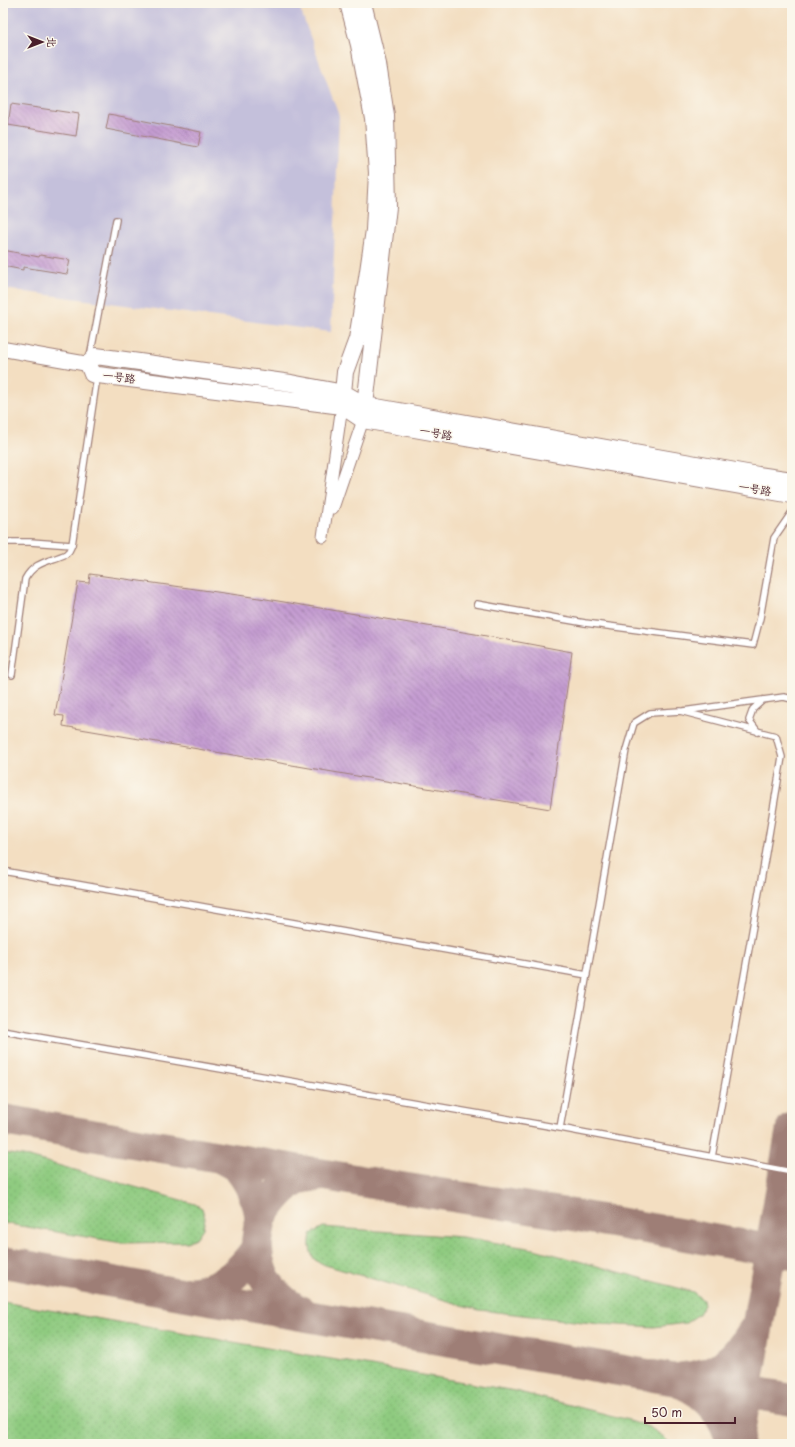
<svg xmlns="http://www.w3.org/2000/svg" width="795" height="1447" font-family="'Playpen Sans','LXGW WenKai TC',sans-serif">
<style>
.industrial{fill:#c4c0db}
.grass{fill:url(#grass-dots);stroke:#6c7556}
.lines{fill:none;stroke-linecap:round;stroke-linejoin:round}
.taxiway{stroke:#9e7e76;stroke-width:32}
.building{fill:url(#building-back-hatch)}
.service-casing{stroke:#9e7e76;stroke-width:8}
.minor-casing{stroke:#9e7e76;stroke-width:13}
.tertiary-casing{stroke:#9e7e76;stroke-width:16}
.secondary-casing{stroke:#9e7e76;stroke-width:18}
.service{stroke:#fff;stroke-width:5.5}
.minor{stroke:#fff;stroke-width:11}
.tertiary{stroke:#fff;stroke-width:14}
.secondary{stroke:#fff;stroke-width:16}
.labels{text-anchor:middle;stroke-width:3;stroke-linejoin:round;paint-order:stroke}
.street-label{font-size:11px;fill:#4a1f2b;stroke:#fbf7ec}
</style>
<defs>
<pattern id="grass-dots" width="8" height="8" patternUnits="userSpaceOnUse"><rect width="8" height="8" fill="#8fcb80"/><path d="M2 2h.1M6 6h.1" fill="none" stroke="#7dae6f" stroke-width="1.8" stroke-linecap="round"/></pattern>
<pattern id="building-back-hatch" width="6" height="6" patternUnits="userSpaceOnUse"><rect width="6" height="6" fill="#c49cd1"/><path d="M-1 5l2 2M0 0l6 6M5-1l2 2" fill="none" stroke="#a17faa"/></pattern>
</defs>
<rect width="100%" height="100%" fill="#fbf7ec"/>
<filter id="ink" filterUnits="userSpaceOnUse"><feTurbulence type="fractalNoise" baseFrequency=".025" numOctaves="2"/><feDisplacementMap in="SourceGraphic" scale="8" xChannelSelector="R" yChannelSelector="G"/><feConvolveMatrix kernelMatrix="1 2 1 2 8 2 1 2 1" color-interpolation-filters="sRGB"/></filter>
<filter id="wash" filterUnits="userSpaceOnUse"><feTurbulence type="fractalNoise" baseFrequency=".012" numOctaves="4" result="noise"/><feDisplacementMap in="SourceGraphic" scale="16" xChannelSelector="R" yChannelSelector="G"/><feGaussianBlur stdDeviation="0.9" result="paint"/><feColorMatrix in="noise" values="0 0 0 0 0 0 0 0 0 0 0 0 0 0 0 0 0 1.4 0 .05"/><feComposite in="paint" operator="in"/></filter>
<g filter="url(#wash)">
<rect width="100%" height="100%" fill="#f3dec1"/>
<path class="industrial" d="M 3,3 L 298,3 L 339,116 L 331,332 L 3,289 Z"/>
<path class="grass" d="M 3,1153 L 29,1157 L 195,1204 L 202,1208 L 205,1218 L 203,1228 L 197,1237 L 187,1242 L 122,1243 L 3,1223 Z
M 323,1227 L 462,1237 L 534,1249 L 693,1292 L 703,1300 L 704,1305 L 699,1314 L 686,1323 L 654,1327 L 600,1324 L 479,1310 L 325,1265 C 322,1263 318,1262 315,1260 C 309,1253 309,1242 311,1234 Z
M 3,1302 L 515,1391 L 629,1420 L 649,1427 L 664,1437 L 670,1444 L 3,1444 Z"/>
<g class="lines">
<path class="taxiway" d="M 3,1120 L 401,1188 L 567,1214 L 792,1254
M 220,1157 C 225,1160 231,1163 236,1166 C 247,1176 261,1204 260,1219 C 260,1229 256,1239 257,1249 C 258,1278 277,1301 303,1313
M 261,1217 C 271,1202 283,1185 301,1178 C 307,1176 316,1176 323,1175
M 3,1262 L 180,1294 L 792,1400
M 187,1293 C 220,1291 239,1274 257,1248
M 683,1378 C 720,1376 737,1357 756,1327
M 682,1383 C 708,1394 726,1416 732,1444
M 737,1444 L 792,1128"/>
</g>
<g id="blocks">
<path class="building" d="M 11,104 L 79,114 L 76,136 L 8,125 Z
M 109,114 L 201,132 L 198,147 L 106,129 Z
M 3,250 L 39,257 L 40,255 L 70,260 L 67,274 L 23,267 L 23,270 L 3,266 Z
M 90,574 L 266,599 L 481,635 L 572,652 L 550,809 L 63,726 L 64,716 L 55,715 L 78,582 L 89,583 Z"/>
</g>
</g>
<g filter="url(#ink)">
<use href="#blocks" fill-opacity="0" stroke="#9e7e76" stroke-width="1"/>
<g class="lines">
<g class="service-casing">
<path id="service" d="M 90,357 L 116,220
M 3,542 L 30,542 L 72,545
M 477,604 L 585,623 L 753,645 L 760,618 L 774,538 L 792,512
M 12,675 L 25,579 C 35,561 49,562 66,554 L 69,551 L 72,545 L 97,377
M 683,711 L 784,697 L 792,699
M 758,732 L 749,720 L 753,709 L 763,700
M 3,871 L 587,975
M 3,1031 L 560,1128 L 792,1172
M 560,1128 L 626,750 L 634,723 L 650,713 L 680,711 L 776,736 L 782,757 L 765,858 L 712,1157"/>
</g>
<g class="minor-casing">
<path id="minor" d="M 333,508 L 363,420
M 323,537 L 342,406"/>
</g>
<g class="tertiary-casing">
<path id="tertiary" d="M 3,349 L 88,364"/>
</g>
<g class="secondary-casing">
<path id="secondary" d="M 363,3 L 378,64 L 386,116 L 388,207 L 364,414
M 342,403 L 345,372 L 357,339 L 367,278 L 374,230 L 377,173 L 373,118 L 359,45 L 348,3
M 792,480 L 758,475 L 365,405 L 344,393 L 291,383 L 96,356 L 88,364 L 92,374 L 98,375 L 342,406 L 363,420 L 792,495"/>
</g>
<use href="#service" class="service"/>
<use href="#minor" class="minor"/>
<use href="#tertiary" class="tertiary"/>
<use href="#secondary" class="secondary"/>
</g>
</g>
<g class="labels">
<g class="street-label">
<text transform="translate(119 377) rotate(7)" y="4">一号路</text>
<text transform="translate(436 433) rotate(10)" y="4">一号路</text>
<text transform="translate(755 489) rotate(9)" y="4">一号路</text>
</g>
</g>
<rect width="795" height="1447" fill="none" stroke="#fbf7ec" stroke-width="16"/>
<g transform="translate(42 42) rotate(90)" stroke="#fbf7ec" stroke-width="3" paint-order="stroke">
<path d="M0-3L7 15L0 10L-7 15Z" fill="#4a1f2b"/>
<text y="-6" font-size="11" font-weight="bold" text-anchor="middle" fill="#4a1f2b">北</text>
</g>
<path d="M645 1417v6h90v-6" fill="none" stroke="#4a1f2b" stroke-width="2"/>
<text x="651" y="1417" font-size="12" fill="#4a1f2b" stroke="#fbf7ec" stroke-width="3" paint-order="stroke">50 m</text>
</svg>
